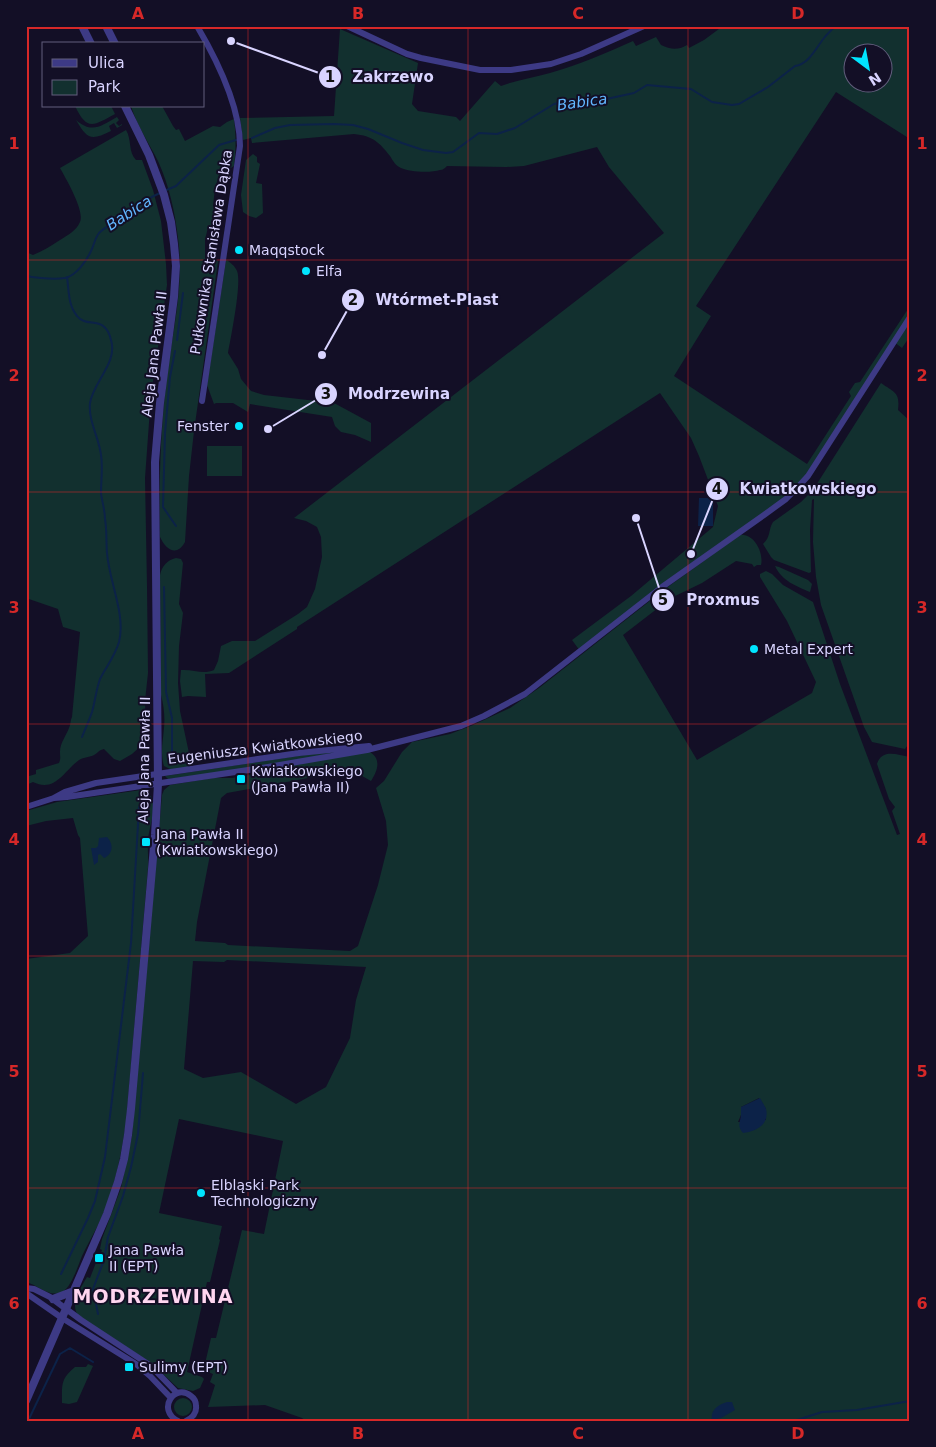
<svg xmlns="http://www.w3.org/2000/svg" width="936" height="1447" font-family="'DejaVu Sans',sans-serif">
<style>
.green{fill:#12302f;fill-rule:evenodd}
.water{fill:#0c2248}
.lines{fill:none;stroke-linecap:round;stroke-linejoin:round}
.stream{stroke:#0c2248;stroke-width:2}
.minor{stroke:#3d3a85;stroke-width:6}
.tertiary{stroke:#3d3a85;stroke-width:8}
.grid{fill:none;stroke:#d62828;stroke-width:1;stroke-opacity:0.55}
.poi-dot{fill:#00e5ff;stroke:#130f26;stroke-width:2}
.labels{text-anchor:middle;stroke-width:4;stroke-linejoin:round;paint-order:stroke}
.poi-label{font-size:14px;fill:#d9d4ff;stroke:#130f26;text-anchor:start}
.street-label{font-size:14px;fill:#d9d4ff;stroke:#130f26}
.water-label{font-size:15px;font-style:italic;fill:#62b6ff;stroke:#130f26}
.district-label{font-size:19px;font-weight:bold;letter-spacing:1px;fill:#ffd6f0;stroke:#130f26}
.leader{fill:none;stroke:#d9d4ff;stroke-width:2}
.callout-dot{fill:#d9d4ff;stroke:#130f26;stroke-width:2}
.mark-label{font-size:15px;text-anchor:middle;font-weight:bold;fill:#111}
.callout-label{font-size:15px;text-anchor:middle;font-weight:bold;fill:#d9d4ff;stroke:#130f26;stroke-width:4;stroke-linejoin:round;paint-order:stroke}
.neatline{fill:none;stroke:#d62828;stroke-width:2}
.grid-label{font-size:16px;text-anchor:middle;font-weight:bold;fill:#d62828}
</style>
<rect width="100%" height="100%" fill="#130f26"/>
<path class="green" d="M 723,26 L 910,26 L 910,139 L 836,92 L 696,306 L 711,316 L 674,376 L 807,464 L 851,396 L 849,392 L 855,383 L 860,382 L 910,306 L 910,336 L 902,348 L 894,342 L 797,488 L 580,651 L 572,640 L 631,596 L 713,527 L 718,506 L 699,456 L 691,438 L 660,393 L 297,627 L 297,629 L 229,673 L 205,674 L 206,697 L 188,696 L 182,697 L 180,681 L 181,670 C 193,669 203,675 214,670 L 218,661 L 221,646 L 232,641 L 255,641 L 298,614 L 307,607 L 315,589 L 322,557 L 321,537 L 317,527 L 306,521 L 294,518 L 664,233 L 609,167 L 597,147 L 524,166 L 506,167 L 447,166 C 445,168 443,170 440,170 C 431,173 409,172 401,168 C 396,166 393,161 390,156 C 379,142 373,136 354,134 L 252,143 L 251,138 L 243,140 L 240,118 L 334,116 L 340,29 L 418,63 L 412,104 L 418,111 L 456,117 L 460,121 L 495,81 L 501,86 C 517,80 533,78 550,73 C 579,65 606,53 633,41 L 636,46 L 656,37 L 661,45 C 670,49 677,51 687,45 L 689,48 L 704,40 ZM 854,52 L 884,52 L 884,82 L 854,82 Z
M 75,106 L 111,106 L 115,114 C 93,126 87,131 75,106 Z
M 131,106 L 162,106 L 173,126 L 176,130 L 179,129 L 185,141 L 213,126 L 220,127 L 227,122 L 234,119 C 236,135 236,150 234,166 L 219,175 L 215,188 L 213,206 L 222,214 L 220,229 L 208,227 L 205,240 L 205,258 L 218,261 L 194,431 L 189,476 L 185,542 C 177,557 166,550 160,537 C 159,486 160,436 166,385 C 171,336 185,288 178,238 C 175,212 169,185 158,161 C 149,143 137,126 131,106 Z
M 117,117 L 119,120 L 116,123 L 119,126 L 122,124 L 122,125 L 117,128 L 114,123 L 109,126 L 111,131 C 91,141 87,139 76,120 C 92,134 101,126 117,117 Z
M 126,130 C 132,140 128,152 136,160 L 142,160 L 153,190 L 161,221 L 166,264 L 167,285 L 151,395 L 145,478 L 147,586 L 148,673 L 145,701 L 146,738 L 143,739 L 143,744 L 132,754 L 120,761 L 114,759 L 104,749 C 99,750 99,752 94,755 C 90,757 84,757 79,760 C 64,771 55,793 33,782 L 26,785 L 26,777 L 36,774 L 36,770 L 59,763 C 61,758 60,757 60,752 C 60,743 66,736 69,728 C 71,724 70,721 72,717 L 80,632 L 63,627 L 58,609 L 26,598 L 26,252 L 33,255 C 43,251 51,246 60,240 C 68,235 76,231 80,222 C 85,211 66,179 60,168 Z
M 253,154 L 257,157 L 257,162 L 260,164 L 256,183 L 262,184 L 263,213 L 256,218 L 249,216 L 243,212 L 241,195 L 246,160 Z
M 226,260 C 230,262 235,266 237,271 C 242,282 231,337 228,353 L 238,369 L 241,379 L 251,391 L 264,395 L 334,403 L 371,423 L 371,442 L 355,435 L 341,432 L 335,426 L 332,417 L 250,404 L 248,412 L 233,403 L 216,403 L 214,404 L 207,385 Z
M 881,383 C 895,393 900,392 898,410 L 910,421 L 910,742 L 905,749 L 872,742 L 864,727 L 821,605 L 816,577 L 813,542 L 814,499 L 812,500 L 810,530 L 811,572 L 809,573 L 774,560 L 771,557 L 763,544 C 771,537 768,530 773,522 L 801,502 L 813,490 Z
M 207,446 L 242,446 L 242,476 L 207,476 Z
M 740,535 C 754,533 764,553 761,565 L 757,565 L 754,567 L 752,564 L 736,561 L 702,583 L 671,598 L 623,635 L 697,760 L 812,693 L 816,682 L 787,621 L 760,577 L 760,574 L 766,571 L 772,574 L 783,585 L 813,602 L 840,684 L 897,835 L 900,834 L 892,811 L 895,807 L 889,799 L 877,764 C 882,748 897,755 910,757 L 910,1421 L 306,1421 L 302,1418 L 265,1405 L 208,1407 L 215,1385 L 210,1382 L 213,1374 L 206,1371 L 204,1368 L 211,1338 L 216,1338 L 242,1230 L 264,1234 L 283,1141 L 179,1119 L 159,1213 L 222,1226 L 219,1239 L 220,1240 L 210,1282 L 207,1282 L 187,1372 L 202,1377 L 204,1379 L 200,1388 L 193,1391 L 178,1388 L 150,1362 L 79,1317 C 69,1304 80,1289 87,1277 L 90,1278 L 97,1260 L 99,1261 L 100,1258 L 99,1257 L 102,1250 L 100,1249 L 102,1239 L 121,1188 L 132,1136 L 162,795 L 164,790 L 170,785 L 213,778 L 232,778 L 250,775 L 261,771 L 368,751 C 382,758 378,770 371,781 L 355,772 L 319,776 L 227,793 L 221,798 L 197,922 L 195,941 L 225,943 L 228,945 L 350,951 L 358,946 L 378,885 L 388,845 L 386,821 L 376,788 L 384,781 L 402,752 L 412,742 L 450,734 L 473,725 L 510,708 L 539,688 L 665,589 ZM 227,960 L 366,967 L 356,1000 L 350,1038 L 326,1087 L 296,1104 L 241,1072 L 203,1078 L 184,1069 L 193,961 L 224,962 ZM 759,1098 L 766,1109 L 766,1120 L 738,1122 L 741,1115 L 741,1107 Z
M 176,558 L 181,559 L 183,563 L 179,604 L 183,613 L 179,646 L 178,683 L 180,711 L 192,767 L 172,770 L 164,766 C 160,753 163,741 164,728 C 165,717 164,706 161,695 L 160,575 C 162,566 167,560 176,558 Z
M 775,566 L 779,567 L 808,580 L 812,584 L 810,592 C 796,586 782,581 775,566 Z
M 366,747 L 261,767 L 168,779 L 165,776 L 311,754 Z
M 141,790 C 163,795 149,824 148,840 C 147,849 149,859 148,868 L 126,1123 C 121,1154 116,1183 104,1212 C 98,1227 89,1241 82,1256 C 78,1266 71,1288 62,1292 C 49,1298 38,1285 26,1282 L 26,959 L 70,953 L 88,936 L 80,838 L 78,835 L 73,818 L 46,821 L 26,826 L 26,811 L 57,802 Z
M 88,1364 L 93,1366 L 77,1402 L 69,1404 L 62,1403 C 62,1386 60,1379 75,1367 L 86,1367 Z
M174 1407a9 9 0 1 1 18 0a9 9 0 1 1-18 0Z"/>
<path class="water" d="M 699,498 L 713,498 L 713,526 L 698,526 Z
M 107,837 C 114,844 113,854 104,858 L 100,854 L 98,855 L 98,862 L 94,865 L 91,848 L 96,848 L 98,846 L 99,838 Z
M 760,1098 C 762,1102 765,1106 766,1109 C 770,1125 755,1132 743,1133 C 737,1126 740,1123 741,1115 C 741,1112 741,1110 741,1107 Z
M 727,1402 L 732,1402 L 735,1410 L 721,1418 L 712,1420 C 710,1410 718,1405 727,1402 Z"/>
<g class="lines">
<path class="stream" d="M 252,138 L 275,128 L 290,125 L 334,124 L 353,125 L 368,129 L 402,143 L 423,150 L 446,153 L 453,152 L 479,133 L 497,134 L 515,128 L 554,104 L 564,102 L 588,103 L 634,93 L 647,85 L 691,89 L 712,102 L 732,105 L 739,104 L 768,87 L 795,66 C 809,64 816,48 824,38 C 827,34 832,30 835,26
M 164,191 L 176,186 L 219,145 L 236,140
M 26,276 C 38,278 53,280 65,278 C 76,276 87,260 91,251 C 94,245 95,238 99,233 C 104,228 109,226 115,222 C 130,212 143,200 160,193
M 67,277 C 69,291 68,305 77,316 C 87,329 105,314 111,340 C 118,363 93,382 90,403 C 88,420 99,438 101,455 C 103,467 101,480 101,493 C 102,502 105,510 105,519 C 107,530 106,542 107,553 C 109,581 126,615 119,642 C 115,656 106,667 100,679 C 96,690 95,702 92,712 C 89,721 85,729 82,737
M 177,340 L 183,293
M 175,351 L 170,377 L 165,433 L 163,507 L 176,526
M 164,587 L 166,692 L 172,718 L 172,752
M 61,1274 L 88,1218 L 95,1201 L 105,1157 L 131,943 L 139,807
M 98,1314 L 93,1289 L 104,1260 L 108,1237 L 123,1196 L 131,1167 L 138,1134 L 143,1073
M 28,1421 L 60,1354 L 70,1348 L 93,1362
M 794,1421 L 822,1412 L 857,1410 L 910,1401"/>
<path class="minor" d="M 197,26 C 217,60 240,107 240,146 L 202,401
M 347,26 L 407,54 L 421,58 L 480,70 L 511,70 L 551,64 L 581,54 L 644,26
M 54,798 L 67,797 L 262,768 L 367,750 L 461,726 L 484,716 L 525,694 L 662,587 L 764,515 L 786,499 L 797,488 L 808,476 L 910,317
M 26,807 L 54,798 L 65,792 L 96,783 L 299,753 L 369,746
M 26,1288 L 34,1289 L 50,1297 L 81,1320 L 151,1366 L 177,1393
M 26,1293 L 62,1318 L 136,1364 L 150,1376 L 171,1398
M 178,1421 C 156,1410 175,1382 191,1396 C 194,1398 196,1402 196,1406 C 197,1414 192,1418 186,1421"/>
<path class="tertiary" d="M 82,26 L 91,44
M 106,26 L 115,44
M 53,1299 L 74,1291
M 26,1401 L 107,1214 L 118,1182 L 124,1159 L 128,1135 L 131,1109 L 155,835 L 158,784 L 155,462 L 160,403 L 174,297 L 176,266 L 174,244 L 171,222 L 164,195 L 149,155 L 125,106"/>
</g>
<path class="grid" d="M 248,26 L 248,1421M 468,26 L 468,1421M 688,26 L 688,1421M 26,260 L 910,260M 26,492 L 910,492M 26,724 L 910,724M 26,956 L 910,956M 26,1188 L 910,1188"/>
<g class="poi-dot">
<circle cx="239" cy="250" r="5"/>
<circle cx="306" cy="271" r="5"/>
<circle cx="239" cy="426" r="5"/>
<circle cx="754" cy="649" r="5"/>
<rect x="236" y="774" width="10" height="10" rx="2.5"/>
<rect x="141" y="837" width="10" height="10" rx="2.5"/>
<circle cx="201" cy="1193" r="5"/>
<rect x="94" y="1253" width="10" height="10" rx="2.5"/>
<rect x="124" y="1362" width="10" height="10" rx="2.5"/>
</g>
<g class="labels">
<g class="poi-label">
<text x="249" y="255">Maqqstock</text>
<text x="316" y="276">Elfa</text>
<text x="229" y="431" text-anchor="end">Fenster</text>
<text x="764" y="654">Metal Expert</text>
<text x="251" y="776">Kwiatkowskiego<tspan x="251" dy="16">(Jana Pawła II)</tspan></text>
<text x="156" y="839">Jana Pawła II<tspan x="156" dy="16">(Kwiatkowskiego)</tspan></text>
<text x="211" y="1190">Elbląski Park<tspan x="211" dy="16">Technologiczny</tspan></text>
<text x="109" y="1255">Jana Pawła<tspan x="109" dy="16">II (EPT)</tspan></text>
<text x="139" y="1372">Sulimy (EPT)</text>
</g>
<g class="street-label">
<text transform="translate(211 252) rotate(-81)" y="5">Pułkownika Stanisława Dąbka</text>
<text transform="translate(154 354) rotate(-83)" y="5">Aleja Jana Pawła II</text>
<text transform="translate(265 747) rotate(-7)" y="5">Eugeniusza Kwiatkowskiego</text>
<text transform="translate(144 760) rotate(-89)" y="5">Aleja Jana Pawła II</text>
</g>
<g class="water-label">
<text transform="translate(582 102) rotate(-8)" y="5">Babica</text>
<text transform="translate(129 213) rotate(-33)" y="5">Babica</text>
</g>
<g class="district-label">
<text x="153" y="1303">MODRZEWINA</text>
</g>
</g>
<path class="leader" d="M231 41L330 77M322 355L353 300M268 429L326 394M691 554L717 489M636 518L663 600"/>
<g class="callout-dot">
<circle cx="231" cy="41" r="5"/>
<circle cx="322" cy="355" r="5"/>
<circle cx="268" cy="429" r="5"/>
<circle cx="691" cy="554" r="5"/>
<circle cx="636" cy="518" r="5"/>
<circle cx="330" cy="77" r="12"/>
<circle cx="353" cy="300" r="12"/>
<circle cx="326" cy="394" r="12"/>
<circle cx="717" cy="489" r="12"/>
<circle cx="663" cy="600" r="12"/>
</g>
<g class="mark-label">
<text x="330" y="82">1</text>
<text x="353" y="305">2</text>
<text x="326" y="399">3</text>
<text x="717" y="494">4</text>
<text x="663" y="605">5</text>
</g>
<g class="callout-label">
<text x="393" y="82">Zakrzewo</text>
<text x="437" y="305">Wtórmet-Plast</text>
<text x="399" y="399">Modrzewina</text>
<text x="808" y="494">Kwiatkowskiego</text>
<text x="723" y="605">Proxmus</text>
</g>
<rect width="936" height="1447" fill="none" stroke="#130f26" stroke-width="55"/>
<rect x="42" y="42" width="162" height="65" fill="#130f26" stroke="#625e7d"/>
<rect x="52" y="59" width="25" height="8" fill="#3d3a85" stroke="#625e7d"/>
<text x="88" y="68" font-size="15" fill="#d9d4ff">Ulica</text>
<rect x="52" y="80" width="25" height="15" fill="#12302f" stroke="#625e7d"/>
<text x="88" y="92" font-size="15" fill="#d9d4ff">Park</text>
<g transform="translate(868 68) rotate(148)"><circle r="24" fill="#130f26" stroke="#625e7d"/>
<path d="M0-4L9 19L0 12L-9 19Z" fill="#00e5ff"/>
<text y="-8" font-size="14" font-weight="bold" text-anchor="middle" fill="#d9d4ff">N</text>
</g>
<rect x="28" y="28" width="880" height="1392" class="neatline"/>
<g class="grid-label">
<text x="138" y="19">A</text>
<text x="358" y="19">B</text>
<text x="578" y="19">C</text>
<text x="798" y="19">D</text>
<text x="14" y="149">1</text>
<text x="922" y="149">1</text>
<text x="14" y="381">2</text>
<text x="922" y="381">2</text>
<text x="14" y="613">3</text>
<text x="922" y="613">3</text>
<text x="14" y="845">4</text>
<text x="922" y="845">4</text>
<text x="14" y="1077">5</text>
<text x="922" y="1077">5</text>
<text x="14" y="1309">6</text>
<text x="922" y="1309">6</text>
<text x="138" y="1439">A</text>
<text x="358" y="1439">B</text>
<text x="578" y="1439">C</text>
<text x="798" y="1439">D</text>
</g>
</svg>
